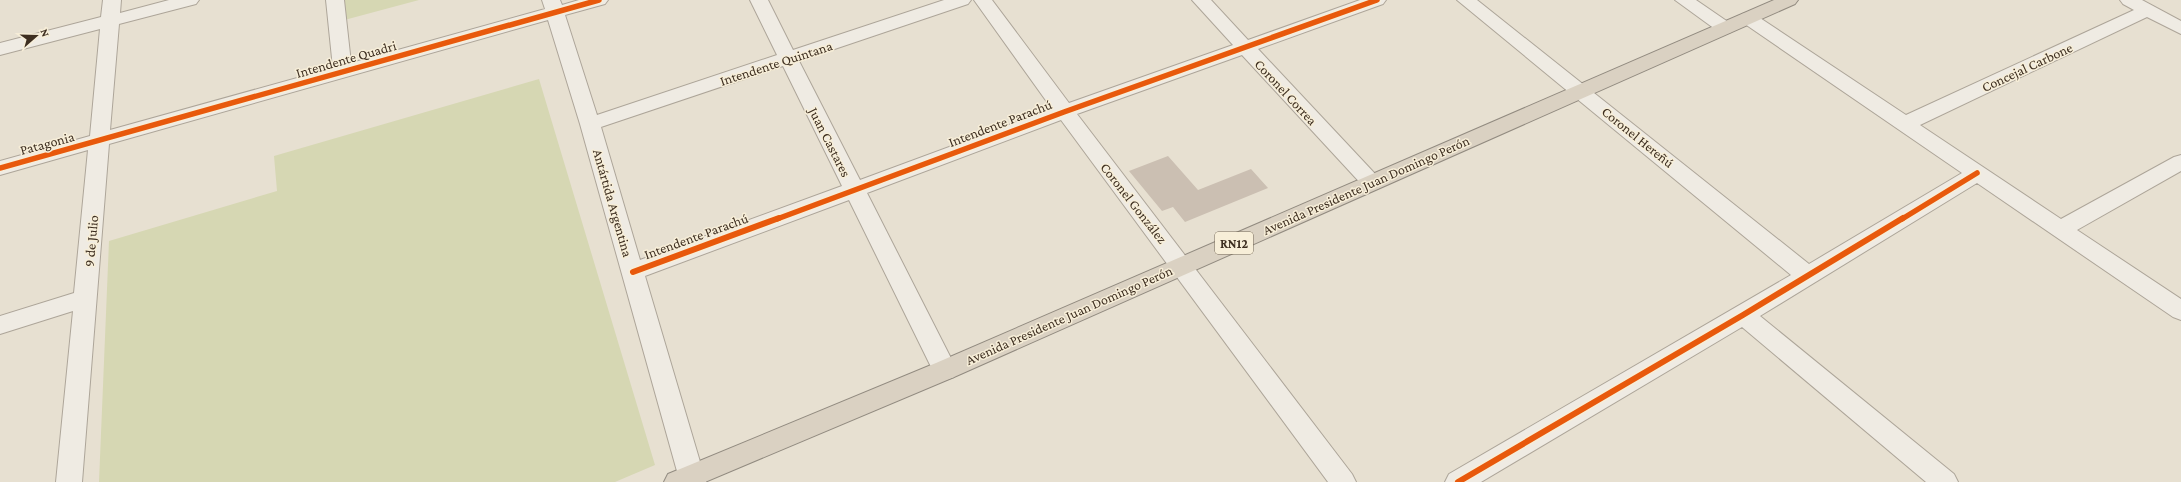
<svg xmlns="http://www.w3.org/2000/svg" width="2181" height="482" font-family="'Crimson Pro',serif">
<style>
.green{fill:#d6d7b3}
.building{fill:#cbbfb2}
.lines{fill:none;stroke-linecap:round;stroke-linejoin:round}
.minor-casing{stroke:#ada599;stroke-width:2}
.highway-casing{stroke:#928b80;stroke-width:2}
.minor{fill:#efebe3;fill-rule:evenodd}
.highway{fill:#dad1c2;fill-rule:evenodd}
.cycleway-far1-casing{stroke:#f7eed8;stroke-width:8}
.cycleway-casing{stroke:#f7eed8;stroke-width:9}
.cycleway-far1{stroke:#e8590c;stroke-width:5.5}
.cycleway{stroke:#e8590c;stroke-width:6}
.labels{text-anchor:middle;stroke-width:3;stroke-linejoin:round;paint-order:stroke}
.shield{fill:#f7eed8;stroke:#756857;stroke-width:1}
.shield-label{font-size:13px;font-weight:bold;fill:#3d2e20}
.street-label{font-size:14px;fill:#3d2e20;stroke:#f7eed8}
</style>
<rect width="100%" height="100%" fill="#e7e0d1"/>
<path class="green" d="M 335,0 L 419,0 L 337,22 Z
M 539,79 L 655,465 L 615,482 L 99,482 L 109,241 L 277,191 L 274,156 Z"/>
<path class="building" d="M 1168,156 L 1198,190 L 1251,169 L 1268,188 L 1185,222 L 1173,207 L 1162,211 L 1129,171 Z"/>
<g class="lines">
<g class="minor-casing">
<path id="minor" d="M 103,0 L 121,0 L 120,13 L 169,0 L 199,0 L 196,4 L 119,24 L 110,130 L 333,68 L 326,0 L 344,0 L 351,63 L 545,9 L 542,0 L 560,0 L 562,5 L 579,0 L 608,0 L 605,4 L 565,15 L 597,115 L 777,55 L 750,0 L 768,0 L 793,50 L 944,0 L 971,0 L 968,4 L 799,61 L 860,180 L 1052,109 L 974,0 L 992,0 L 1069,103 L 1233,45 L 1192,0 L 1211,0 L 1248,40 L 1360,0 L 1386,0 L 1383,4 L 1258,49 L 1379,178 L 1383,183 L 1379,188 L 1372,190 L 1365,188 L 1242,55 L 1077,114 L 1352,474 L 1356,482 L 1328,482 L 1061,120 L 867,193 L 957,370 L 954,377 L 945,380 L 936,377 L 849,200 L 645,276 L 706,482 L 680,482 L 580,124 L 548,20 L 109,144 L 82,482 L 56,482 L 73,311 L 0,334 L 0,316 L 74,293 L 88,150 L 0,175 L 0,161 L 90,136 L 100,29 L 0,55 L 0,43 L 101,17 ZM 783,66 L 842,186 L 640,260 L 601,127 Z
M 1457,0 L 1477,0 L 1809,264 L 1962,173 L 1742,22 L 1739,18 L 1742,14 L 1748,13 L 1754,14 L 1906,115 L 2134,10 L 2123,4 L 2120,0 L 2142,0 L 2181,21 L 2181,34 L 2147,17 L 1920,125 L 2061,219 L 2174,157 L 2181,155 L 2181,171 L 2077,230 L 2181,299 L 2181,320 L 2173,317 L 1977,183 L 1760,316 L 1954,474 L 1958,482 L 1926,482 L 1742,327 L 1481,482 L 1445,482 L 1449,474 L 1791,275 Z
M 1675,0 L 1696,0 L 1731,24 L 1734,28 L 1731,32 L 1725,34 L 1719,32 Z"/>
</g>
<g class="highway-casing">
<path id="highway" d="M 1774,0 L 1798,0 L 1795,4 L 954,377 L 705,482 L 664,482 L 668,474 L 936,363 Z"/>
</g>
<use href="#minor" class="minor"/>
<use href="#highway" class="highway"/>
<g class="cycleway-far1-casing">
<path id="cycleway-far1" d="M 0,168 L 599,0
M 777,219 L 1064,112 L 1377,0
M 1902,219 L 1977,173"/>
</g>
<g class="cycleway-casing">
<path id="cycleway" d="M 633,272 L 779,218
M 1458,482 L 1743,315 L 1903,218"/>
</g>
<use href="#cycleway-far1" class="cycleway-far1"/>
<use href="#cycleway" class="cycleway"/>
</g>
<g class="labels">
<rect class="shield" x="1215" y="232" width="38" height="22" rx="3"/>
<g class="shield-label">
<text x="1234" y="248">RN12</text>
</g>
<g class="street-label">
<text transform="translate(346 59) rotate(-16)" y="5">Intendente Quadri</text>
<text transform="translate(776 63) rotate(-18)" y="5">Intendente Quintana</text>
<text transform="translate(2027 67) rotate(-25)" y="5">Concejal Carbone</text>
<text transform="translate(1286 92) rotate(47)" y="5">Coronel Correa</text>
<text transform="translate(1000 123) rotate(-21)" y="5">Intendente Parachú</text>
<text transform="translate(1638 137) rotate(39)" y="5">Coronel Hereñú</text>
<text transform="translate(830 142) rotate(63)" y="5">Juan Castares</text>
<text transform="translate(47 143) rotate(-15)" y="5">Patagonia</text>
<text transform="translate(1366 185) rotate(-24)" y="5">Avenida Presidente Juan Domingo Perón</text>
<text transform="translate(613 203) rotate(74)" y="5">Antártida Argentina</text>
<text transform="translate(1134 203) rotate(52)" y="5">Coronel González</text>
<text transform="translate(696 236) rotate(-20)" y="5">Intendente Parachú</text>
<text transform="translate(91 241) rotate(-85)" y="5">9 de Julio</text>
<text transform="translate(1069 315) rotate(-24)" y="5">Avenida Presidente Juan Domingo Perón</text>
</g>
</g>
<g transform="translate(36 36) rotate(70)" stroke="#f7eed8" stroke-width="3" paint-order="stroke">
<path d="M0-3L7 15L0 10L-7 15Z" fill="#3d2e20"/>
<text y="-6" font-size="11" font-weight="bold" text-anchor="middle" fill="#3d2e20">N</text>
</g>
</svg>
